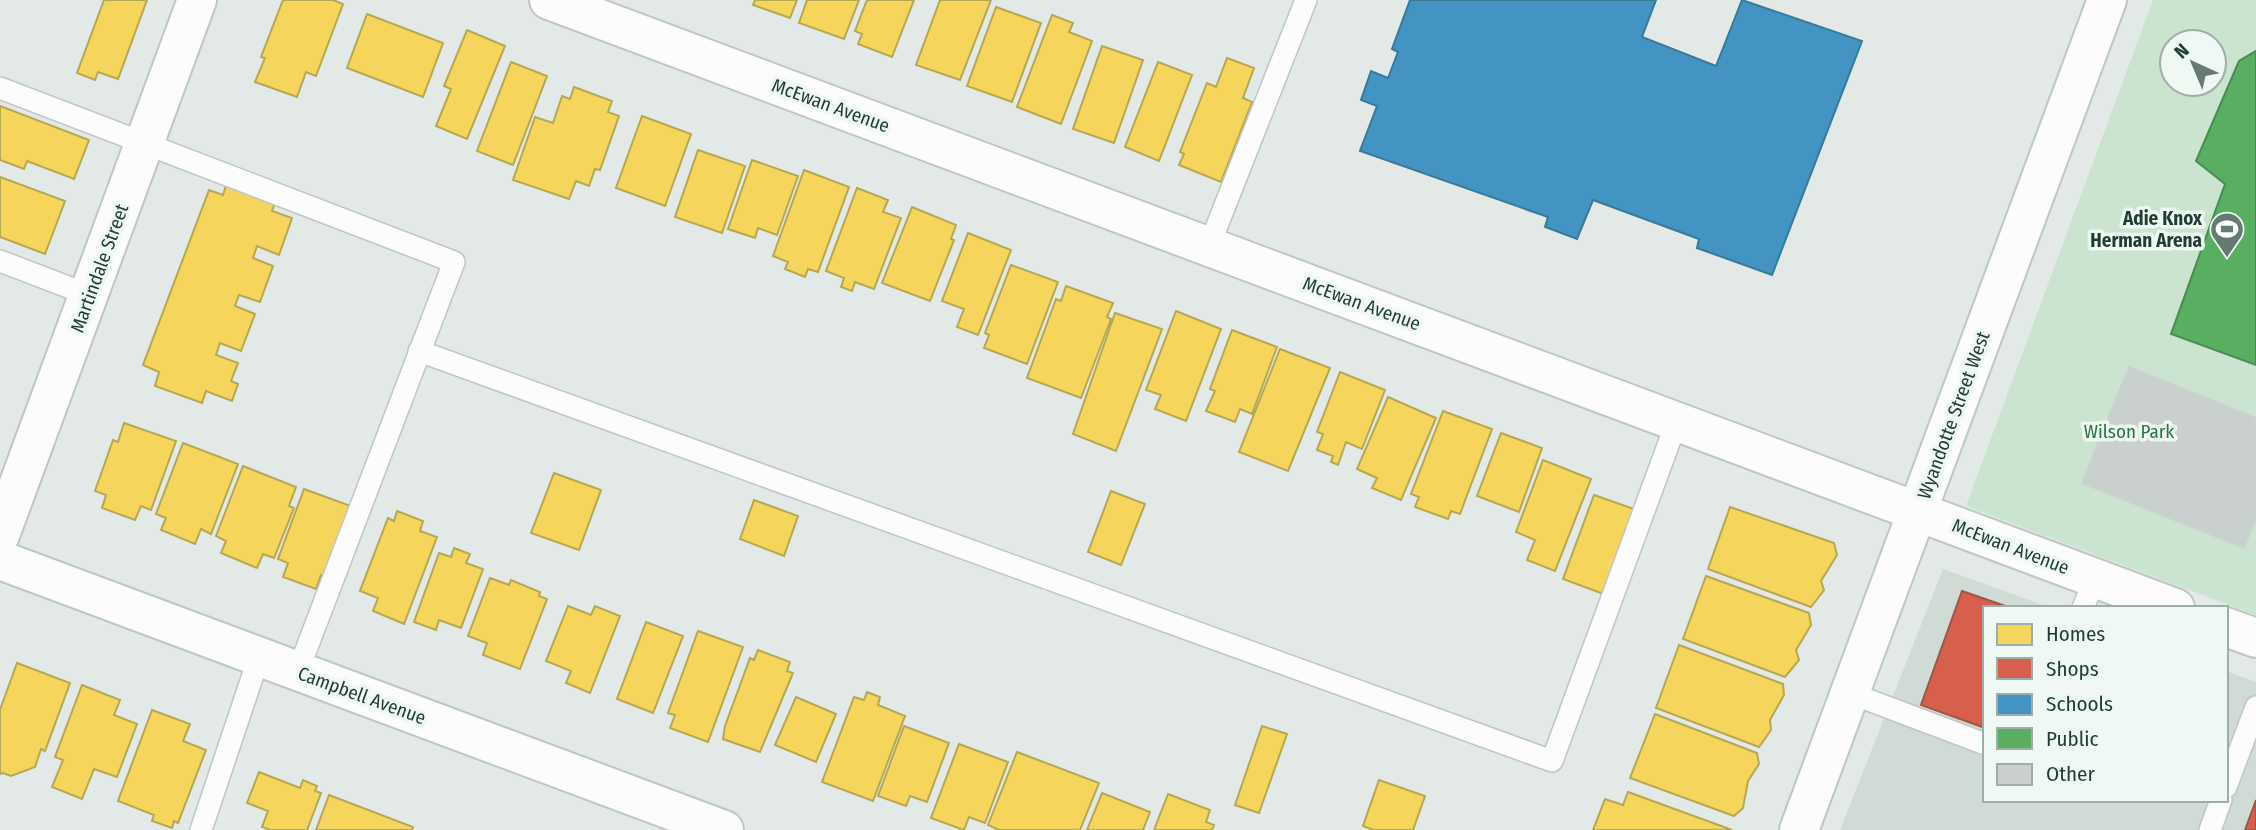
<svg xmlns="http://www.w3.org/2000/svg" width="2256" height="830" font-family="'Fira Sans Condensed',sans-serif">
<style>
.built{fill:#d0dbd5}
.green{fill:#cae4d0;fill-rule:evenodd}
.homes{fill:#f6d55c;stroke:#b6a850;stroke-width:2}
.shops{fill:#d6604d;stroke:#9f5645;stroke-width:2}
.schools{fill:#4393c3;stroke:#387a98;stroke-width:2}
.public{fill:#5aae61;stroke:#488c53;stroke-width:2}
.building{fill:#cad0cd;stroke:#cbd2cf;stroke-width:2}
.lines{fill:none;stroke-linecap:round;stroke-linejoin:round}
.lane-casing{stroke:#c0c6c3;stroke-width:24}
.street-casing{stroke:#c0c6c3;stroke-width:42}
.secondary-casing{stroke:#bec7c3;stroke-width:42}
.lane{stroke:#fbfcfb;stroke-width:21}
.street{stroke:#fbfcfb;stroke-width:38}
.secondary{stroke:#fbfcfb;stroke-width:38}
.labels{text-anchor:middle;stroke-width:7;stroke-linejoin:round;paint-order:stroke}
.street-label{font-size:19px;fill:#1f3e33;stroke:#f0f8f4}
.poi-label{font-size:19px;font-weight:bold;fill:#1f3e33;stroke:#f0f8f4;text-anchor:end}
.park-label{font-size:19px;fill:#26783f;stroke:#f0f8f4}
</style>
<rect width="100%" height="100%" fill="#e3e9e6"/>
<path class="built" d="M 1943,569 L 2051,608 L 1985,608 L 1985,800 L 2226,800 L 2226,671 L 2256,682 L 2256,830 L 1840,830 Z"/>
<path class="green" d="M 2153,0 L 2256,0 L 2256,615 L 1966,506 ZM 2172,42 L 2214,42 L 2214,84 L 2172,84 Z"/>
<path class="homes" d="M 104,0 L 147,0 L 118,79 L 98,72 L 95,80 L 77,73 Z
M 283,0 L 333,0 L 343,4 L 316,76 L 306,72 L 297,97 L 255,82 L 265,58 L 261,57 Z
M 755,0 L 797,0 L 790,18 L 753,5 Z
M 807,0 L 859,0 L 844,39 L 799,23 Z
M 867,0 L 914,0 L 892,57 L 858,44 L 862,34 L 855,31 Z
M 940,0 L 991,0 L 960,80 L 916,65 Z
M 996,7 L 1041,23 L 1012,102 L 967,86 Z
M 367,14 L 443,43 L 423,97 L 347,68 Z
M 1052,15 L 1073,23 L 1069,32 L 1092,41 L 1061,124 L 1017,107 Z
M 467,30 L 505,46 L 467,139 L 436,126 L 451,89 L 444,86 Z
M 1102,46 L 1143,60 L 1114,143 L 1073,129 Z
M 1227,58 L 1254,68 L 1243,98 L 1252,102 L 1221,182 L 1179,165 L 1184,154 L 1180,152 L 1207,83 L 1216,87 Z
M 511,62 L 547,76 L 513,165 L 477,151 Z
M 1158,62 L 1192,75 L 1159,161 L 1125,147 Z
M 574,87 L 612,101 L 608,112 L 619,116 L 600,170 L 595,169 L 589,186 L 576,181 L 569,199 L 513,180 L 535,117 L 553,123 L 562,96 L 570,99 Z
M 0,106 L 89,140 L 74,179 L 27,161 L 24,169 L 0,160 Z
M 642,116 L 691,134 L 665,206 L 616,188 Z
M 698,150 L 745,166 L 722,233 L 675,217 Z
M 752,160 L 798,176 L 777,235 L 758,228 L 755,238 L 728,229 Z
M 804,170 L 849,187 L 818,272 L 808,269 L 805,277 L 785,269 L 788,262 L 773,256 Z
M 0,177 L 65,201 L 45,254 L 0,237 Z
M 227,182 L 276,200 L 272,211 L 292,218 L 279,255 L 257,246 L 253,258 L 273,266 L 260,302 L 239,295 L 235,306 L 255,314 L 241,351 L 220,343 L 216,355 L 238,363 L 231,381 L 238,384 L 232,401 L 206,391 L 202,403 L 155,386 L 159,372 L 143,365 L 209,190 L 223,195 Z
M 857,188 L 888,200 L 883,212 L 901,218 L 874,289 L 855,282 L 852,291 L 841,287 L 844,278 L 826,271 Z
M 912,207 L 956,225 L 951,239 L 954,240 L 930,301 L 882,283 Z
M 968,233 L 1011,250 L 978,335 L 957,327 L 964,309 L 942,301 Z
M 1011,265 L 1058,282 L 1027,364 L 984,348 L 989,335 L 985,333 Z
M 1066,286 L 1113,303 L 1107,317 L 1111,319 L 1081,398 L 1027,378 L 1056,299 L 1061,301 Z
M 1176,311 L 1221,329 L 1186,421 L 1155,409 L 1161,395 L 1146,390 Z
M 1115,313 L 1162,329 L 1116,451 L 1073,434 Z
M 1232,330 L 1277,347 L 1252,414 L 1240,409 L 1235,422 L 1206,411 L 1215,391 L 1210,389 Z
M 1280,349 L 1330,368 L 1288,471 L 1239,452 Z
M 1340,372 L 1385,390 L 1362,449 L 1346,442 L 1338,465 L 1331,462 L 1333,456 L 1317,450 L 1323,434 L 1317,432 Z
M 1388,397 L 1436,418 L 1401,500 L 1372,488 L 1377,478 L 1357,469 Z
M 1443,411 L 1492,429 L 1460,514 L 1451,511 L 1448,519 L 1415,507 L 1419,497 L 1411,494 Z
M 124,423 L 176,441 L 151,510 L 141,506 L 135,520 L 102,508 L 106,495 L 95,491 L 113,440 L 118,442 Z
M 1501,433 L 1542,448 L 1519,512 L 1477,496 Z
M 183,443 L 238,464 L 211,534 L 201,529 L 195,544 L 161,530 L 166,518 L 156,514 Z
M 1543,460 L 1591,479 L 1555,571 L 1527,560 L 1535,540 L 1516,532 Z
M 243,466 L 296,487 L 289,506 L 294,508 L 274,558 L 263,554 L 257,568 L 221,553 L 226,541 L 216,536 Z
M 554,473 L 601,490 L 579,550 L 531,533 Z
M 304,489 L 359,509 L 332,579 L 321,575 L 316,589 L 283,577 L 288,563 L 278,559 Z
M 1111,491 L 1145,504 L 1121,565 L 1088,552 Z
M 1594,495 L 1637,510 L 1606,595 L 1563,579 Z
M 754,500 L 798,516 L 784,556 L 740,539 Z
M 1730,507 L 1834,543 L 1837,555 L 1821,581 L 1824,590 L 1811,607 L 1708,569 Z
M 397,511 L 423,521 L 420,531 L 437,537 L 404,624 L 373,611 L 378,598 L 360,591 L 388,518 L 394,521 Z
M 454,548 L 470,554 L 466,563 L 483,569 L 461,628 L 439,620 L 436,630 L 414,622 L 439,553 L 451,557 Z
M 1706,576 L 1809,613 L 1811,625 L 1796,650 L 1799,660 L 1785,677 L 1683,639 Z
M 490,578 L 509,585 L 511,580 L 540,592 L 539,596 L 547,599 L 520,669 L 483,655 L 487,643 L 468,636 Z
M 568,606 L 591,615 L 595,606 L 620,616 L 590,693 L 566,683 L 571,671 L 546,661 Z
M 646,622 L 683,636 L 653,713 L 617,699 Z
M 698,631 L 743,647 L 708,742 L 670,728 L 675,715 L 668,713 Z
M 1679,645 L 1783,684 L 1784,695 L 1770,720 L 1771,730 L 1759,747 L 1656,708 Z
M 758,650 L 790,662 L 787,671 L 793,673 L 760,752 L 723,739 L 725,726 L 750,658 L 754,660 Z
M 17,663 L 70,683 L 45,751 L 41,749 L 35,767 L 11,776 L 3,773 L 0,774 L 0,710 Z
M 82,685 L 120,700 L 114,715 L 137,724 L 117,777 L 94,769 L 82,799 L 52,787 L 63,760 L 55,757 Z
M 867,692 L 880,697 L 878,705 L 905,716 L 873,801 L 822,782 L 854,697 L 864,700 Z
M 796,697 L 836,714 L 816,762 L 775,745 Z
M 152,710 L 190,724 L 183,741 L 206,750 L 178,823 L 174,821 L 172,828 L 152,821 L 154,815 L 118,801 Z
M 1655,714 L 1757,753 L 1759,764 L 1748,781 L 1743,808 L 1734,816 L 1630,778 Z
M 904,726 L 949,743 L 927,802 L 910,796 L 906,806 L 878,796 Z
M 1262,726 L 1287,734 L 1259,813 L 1235,805 Z
M 959,744 L 1008,762 L 985,823 L 969,817 L 964,830 L 931,818 Z
M 1017,752 L 1099,783 L 1080,830 L 999,830 L 988,825 Z
M 259,772 L 300,788 L 303,780 L 317,786 L 315,791 L 321,793 L 307,830 L 271,830 L 262,827 L 268,811 L 247,803 Z
M 1379,780 L 1425,796 L 1413,830 L 1373,830 L 1363,826 Z
M 1628,792 L 1732,830 L 1593,830 L 1605,799 L 1623,805 Z
M 1102,793 L 1150,812 L 1143,830 L 1087,830 Z
M 1168,794 L 1210,810 L 1206,822 L 1214,825 L 1212,830 L 1154,830 Z
M 329,795 L 413,827 L 412,830 L 316,830 Z"/>
<path class="shops" d="M 1962,591 L 2011,608 L 1985,608 L 1985,728 L 1921,705 Z
M 2256,800 L 2256,830 L 2245,830 Z"/>
<path class="schools" d="M 1410,0 L 1656,0 L 1642,37 L 1716,66 L 1742,0 L 1862,41 L 1772,275 L 1697,248 L 1699,239 L 1593,200 L 1577,239 L 1545,227 L 1548,217 L 1360,151 L 1377,106 L 1361,100 L 1371,71 L 1388,78 L 1398,52 L 1392,49 Z"/>
<path class="public" d="M 2256,51 L 2256,365 L 2171,334 L 2225,184 L 2196,161 L 2239,61 Z"/>
<path class="building" d="M 2129,367 L 2256,418 L 2256,517 L 2244,548 L 2082,483 Z"/>
<g class="lines">
<g class="lane-casing">
<path id="lane" d="M 0,88 L 454,262 L 298,671
M 1209,246 L 1306,0
M 0,261 L 89,295
M 419,351 L 1552,761 L 1677,421
M 2083,608 L 2095,578
M 1850,693 L 1985,744
M 2226,787 L 2256,707
M 201,830 L 259,657
M 2210,830 L 2221,800"/>
</g>
<g class="street-casing">
<path id="street" d="M 549,0 L 2175,608
M 0,535 L 197,0
M 2226,627 L 2256,638"/>
</g>
<g class="secondary-casing">
<path id="secondary" d="M 0,560 L 724,830
M 1799,830 L 2107,0"/>
</g>
<use href="#lane" class="lane"/>
<use href="#street" class="street"/>
<use href="#secondary" class="secondary"/>
</g>
<defs>
<g id="stadium-pin" transform="scale(1.75)"><path d="M0 17L-7.5 6A9.5 9.5 0 1 1 7.5 6Z" fill="#647a72" stroke="#f0f8f4"/><path d="M0-5a6.5 5 0 1 0 0 10a6.5 5 0 1 0 0-10ZM-3.5-1.8h7v3.6h-7Z" fill="#fff"/></g>
</defs>
<g fill-rule="evenodd">
<use href="#stadium-pin" x="2227" y="229"/>
</g>
<g class="labels">
<g class="street-label">
<text transform="translate(831 105) rotate(20)" y="7">McEwan Avenue</text>
<text transform="translate(99 268) rotate(-70)" y="7">Martindale Street</text>
<text transform="translate(1362 303) rotate(20)" y="7">McEwan Avenue</text>
<text transform="translate(1953 415) rotate(-70)" y="7">Wyandotte Street West</text>
<text transform="translate(2011 546) rotate(21)" y="7">McEwan Avenue</text>
<text transform="translate(362 695) rotate(20)" y="7">Campbell Avenue</text>
</g>
<g class="poi-label">
<text x="2202" y="225">Adie Knox<tspan x="2202" dy="22">Herman Arena</tspan></text>
</g>
<g class="park-label">
<text x="2129" y="438">Wilson Park</text>
</g>
</g>
<rect x="1983" y="606" width="245" height="196" fill="#f0f8f4" stroke="#9caea7" stroke-width="2"/>
<rect x="1997" y="624" width="35" height="21" fill="#f6d55c" stroke="#9caea7" stroke-width="2"/>
<text x="2046" y="641" font-size="21" fill="#1f3e33">Homes</text>
<rect x="1997" y="658" width="35" height="21" fill="#d6604d" stroke="#9caea7" stroke-width="2"/>
<text x="2046" y="676" font-size="21" fill="#1f3e33">Shops</text>
<rect x="1997" y="694" width="35" height="21" fill="#4393c3" stroke="#9caea7" stroke-width="2"/>
<text x="2046" y="711" font-size="21" fill="#1f3e33">Schools</text>
<rect x="1997" y="728" width="35" height="21" fill="#5aae61" stroke="#9caea7" stroke-width="2"/>
<text x="2046" y="746" font-size="21" fill="#1f3e33">Public</text>
<rect x="1997" y="764" width="35" height="21" fill="#cad0cd" stroke="#9caea7" stroke-width="2"/>
<text x="2046" y="781" font-size="21" fill="#1f3e33">Other</text>
<g transform="translate(2193 63) rotate(316)"><circle r="33" fill="#f0f8f4" stroke="#9caea7" stroke-width="2"/>
<path d="M0-5L12 26L0 18L-12 26Z" fill="#647a72"/>
<text y="-10" font-size="19" font-weight="bold" text-anchor="middle" fill="#1f3e33">N</text>
</g>
</svg>
